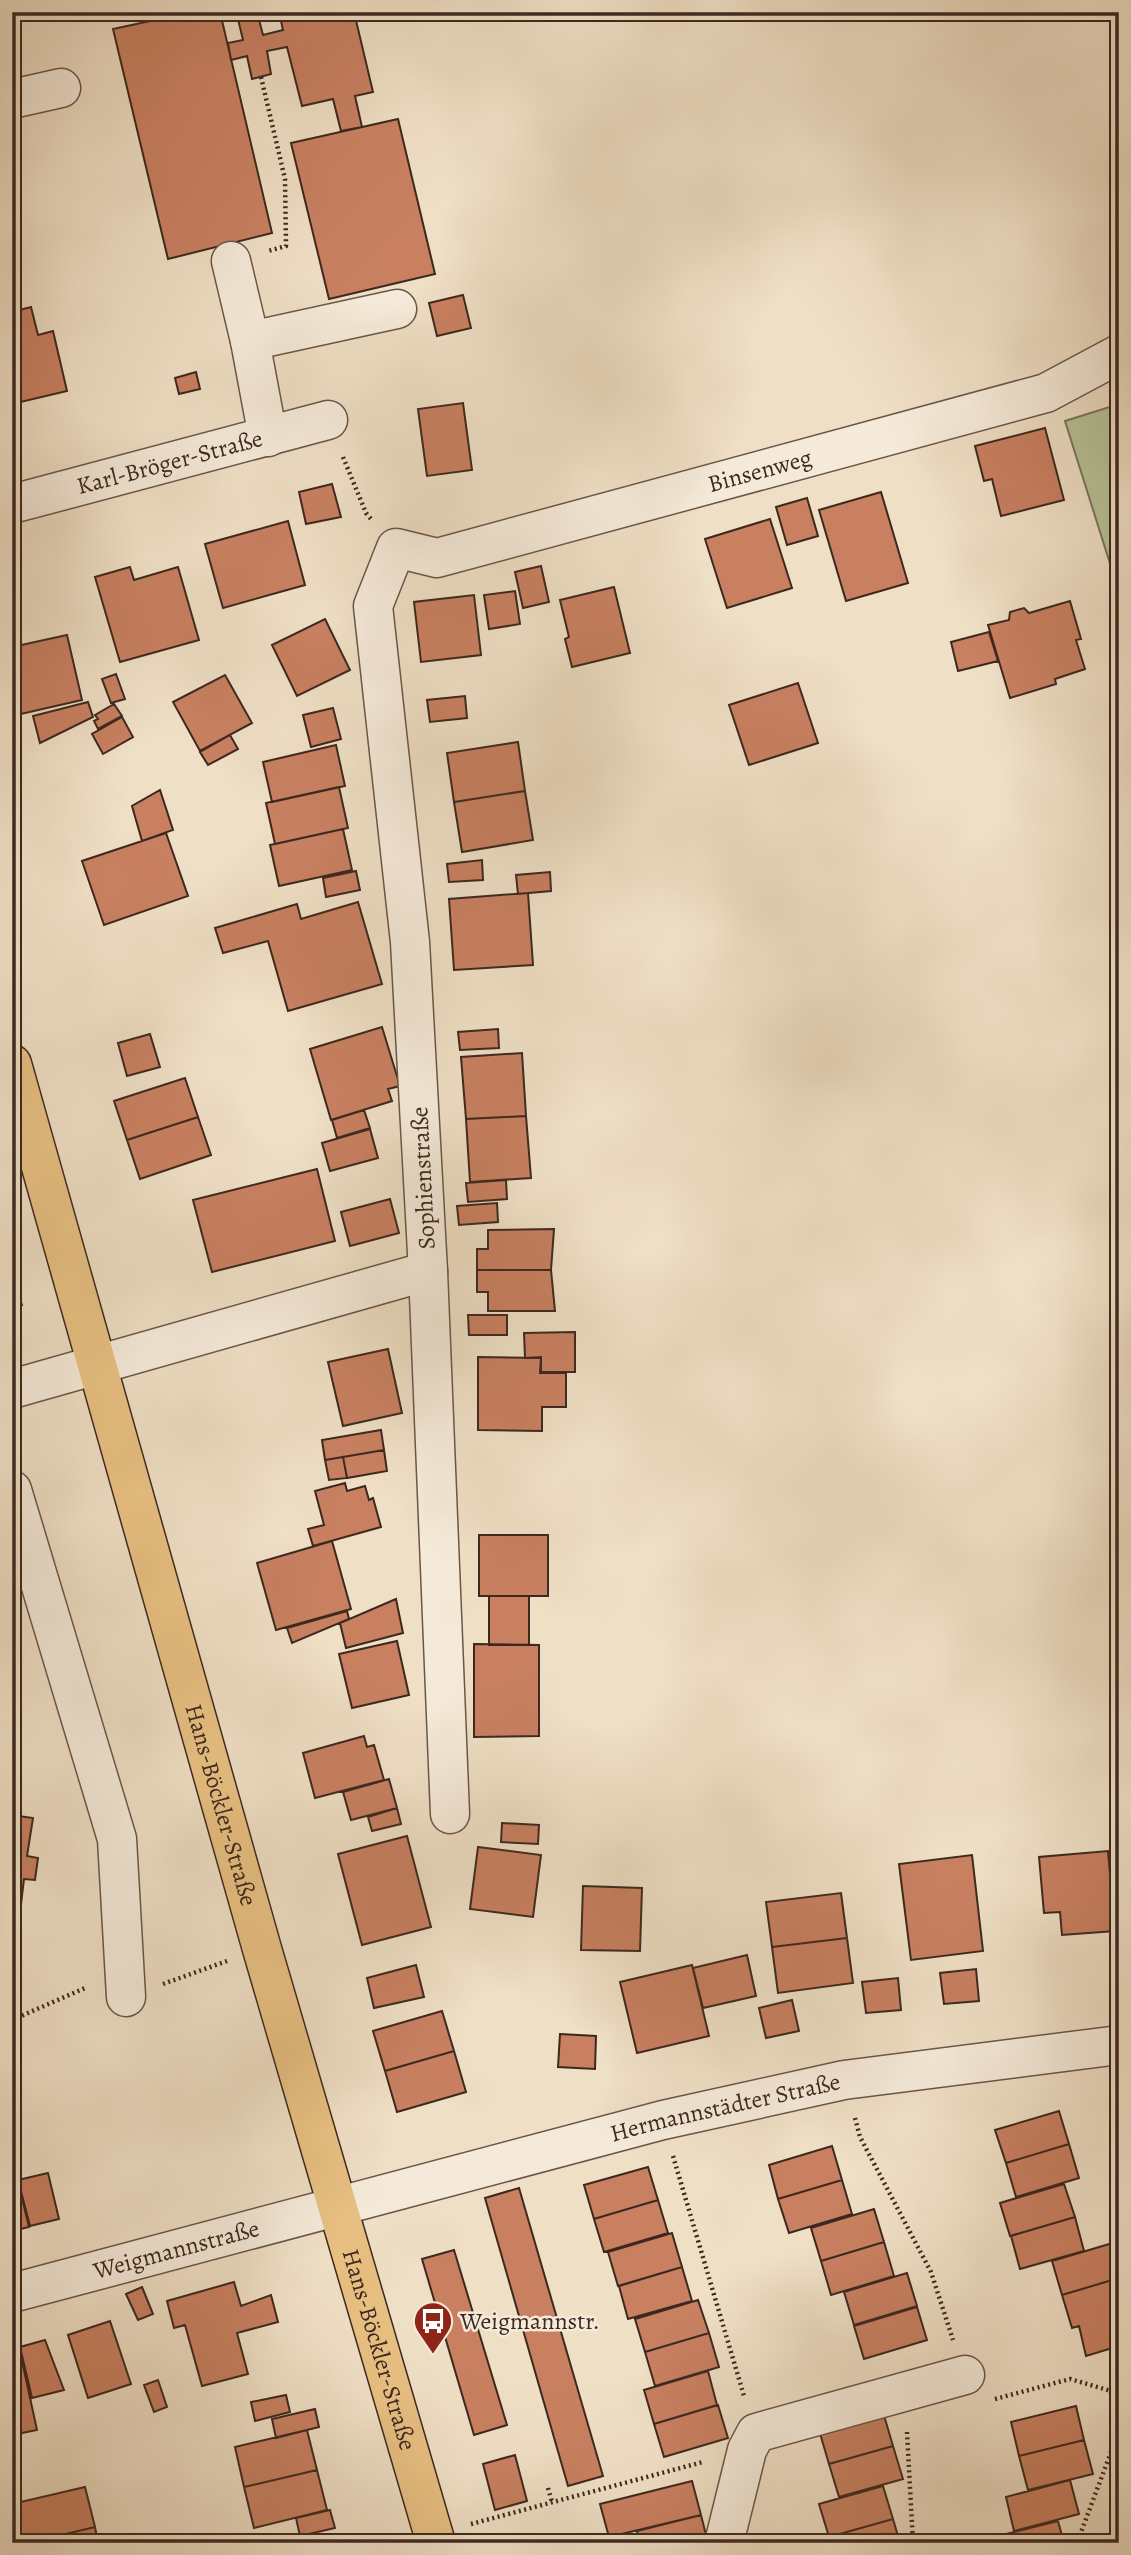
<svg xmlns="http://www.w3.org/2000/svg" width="1131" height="2555" font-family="Alegreya,serif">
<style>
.green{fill:#b6c297;stroke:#7a755c;stroke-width:2}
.building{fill:#c88061;stroke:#3d2820;stroke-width:2}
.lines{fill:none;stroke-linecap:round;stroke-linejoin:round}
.minor-casing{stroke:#6a5649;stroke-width:41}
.major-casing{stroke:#3d2820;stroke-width:41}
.path{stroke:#3d2820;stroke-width:4.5;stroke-dasharray:2 3.5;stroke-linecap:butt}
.minor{stroke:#f5ead9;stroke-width:38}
.major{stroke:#e8c082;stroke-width:38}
.labels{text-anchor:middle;stroke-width:5;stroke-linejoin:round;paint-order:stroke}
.street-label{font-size:24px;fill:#3d2820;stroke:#f5ead9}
.poi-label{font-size:24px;fill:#3d2820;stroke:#f5ead9;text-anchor:start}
</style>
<rect width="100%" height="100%" fill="#efdfc5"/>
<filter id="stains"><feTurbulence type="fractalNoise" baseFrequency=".00286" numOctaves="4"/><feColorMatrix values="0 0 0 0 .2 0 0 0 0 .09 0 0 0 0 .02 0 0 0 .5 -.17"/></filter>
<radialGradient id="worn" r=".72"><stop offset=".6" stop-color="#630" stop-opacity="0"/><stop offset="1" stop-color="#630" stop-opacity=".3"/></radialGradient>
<path class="green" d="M 1119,404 L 1119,592 L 1065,421 Z"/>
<path class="building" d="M 192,12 L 220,12 L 272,233 L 168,259 L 113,29 Z
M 247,12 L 257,12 L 263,35 L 283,30 L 279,12 L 354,12 L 373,92 L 355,96 L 362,127 L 341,131 L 333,99 L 302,106 L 287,47 L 267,51 L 271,74 L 252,79 L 247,56 L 231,60 L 228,43 L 243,40 L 237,15 Z
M 398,119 L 435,274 L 329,299 L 291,143 Z
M 463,295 L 471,328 L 437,336 L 429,303 Z
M 31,307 L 38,335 L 53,331 L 67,391 L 12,404 L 12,312 Z
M 196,372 L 200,389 L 179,394 L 175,378 Z
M 463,403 L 472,470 L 427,476 L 418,409 Z
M 1045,428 L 1064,500 L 1001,516 L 992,479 L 984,481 L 975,446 Z
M 332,484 L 341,517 L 306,524 L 299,492 Z
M 881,492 L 908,583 L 846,601 L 819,510 Z
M 807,498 L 818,536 L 787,545 L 776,507 Z
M 770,519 L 792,588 L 727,608 L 705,539 Z
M 288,521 L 305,585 L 223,608 L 205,544 Z
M 541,566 L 549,602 L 523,608 L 515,572 Z
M 130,567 L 134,580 L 178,567 L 199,640 L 120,662 L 95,577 Z
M 614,587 L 630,653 L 572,667 L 565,639 L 569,637 L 560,600 Z
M 515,591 L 520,624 L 489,629 L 484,595 Z
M 474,595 L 481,655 L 421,662 L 414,602 Z
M 1070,601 L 1081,639 L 1076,640 L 1085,669 L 1055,679 L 1056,684 L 1010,698 L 988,625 L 1009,620 L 1010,612 L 1024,608 L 1029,613 Z
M 325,619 L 350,670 L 297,696 L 272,645 Z
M 989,632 L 998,661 L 958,671 L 951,642 Z
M 67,635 L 82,700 L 12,716 L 12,647 Z
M 116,674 L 125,699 L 111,703 L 102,679 Z
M 225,675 L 252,723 L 200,751 L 173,702 Z
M 798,683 L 818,743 L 749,765 L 729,705 Z
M 465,696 L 467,718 L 430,722 L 427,700 Z
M 88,702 L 93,717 L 40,743 L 33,716 Z
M 114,704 L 122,716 L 98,729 L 94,721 L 98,719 L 95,715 Z
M 333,708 L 341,739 L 311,747 L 303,715 Z
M 122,717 L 133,737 L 103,754 L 92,734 Z
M 230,735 L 238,749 L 208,765 L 200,752 Z
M 518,742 L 525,791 L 454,802 L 447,753 Z
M 336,745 L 345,786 L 272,802 L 263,762 Z
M 339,787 L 348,828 L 275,844 L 266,803 Z
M 160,790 L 173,830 L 142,841 L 132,806 Z
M 525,791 L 533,840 L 462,852 L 454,802 Z
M 343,829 L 352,870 L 279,886 L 270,845 Z
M 166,833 L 188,896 L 104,925 L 82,861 Z
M 482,860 L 483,880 L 449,882 L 447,864 Z
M 356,871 L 360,890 L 326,897 L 323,878 Z
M 550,872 L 551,891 L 518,894 L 516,875 Z
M 528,893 L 533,965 L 454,970 L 449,899 Z
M 358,902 L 382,984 L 288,1011 L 268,941 L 223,953 L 215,928 L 297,904 L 301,919 Z
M 382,1027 L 400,1086 L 388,1089 L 392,1101 L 331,1120 L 310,1049 Z
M 498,1029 L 499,1048 L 460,1050 L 458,1032 Z
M 150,1034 L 160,1067 L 127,1076 L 118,1043 Z
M 522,1053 L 526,1116 L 466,1119 L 461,1057 Z
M 185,1078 L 198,1117 L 127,1140 L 114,1101 Z
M 364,1110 L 370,1128 L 337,1138 L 332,1120 Z
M 526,1116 L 531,1178 L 470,1182 L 466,1119 Z
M 198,1117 L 211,1155 L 140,1179 L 127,1140 Z
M 370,1129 L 378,1158 L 330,1171 L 322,1143 Z
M 317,1169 L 335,1241 L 212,1272 L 193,1200 Z
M 506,1180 L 507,1199 L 468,1202 L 466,1183 Z
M 390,1199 L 399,1233 L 350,1246 L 341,1212 Z
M 497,1203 L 498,1222 L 459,1225 L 457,1206 Z
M 554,1229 L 551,1270 L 477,1270 L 477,1249 L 488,1249 L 488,1230 Z
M 477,1270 L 551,1270 L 555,1311 L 488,1311 L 488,1292 L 477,1292 Z
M 12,1276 L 22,1305 L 12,1308 Z
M 468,1315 L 507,1315 L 507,1335 L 469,1335 Z
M 575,1332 L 575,1372 L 541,1372 L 541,1357 L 525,1358 L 524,1333 Z
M 388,1349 L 402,1413 L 343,1426 L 328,1362 Z
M 478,1357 L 541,1358 L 540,1373 L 566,1373 L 566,1407 L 542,1407 L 542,1431 L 478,1430 Z
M 381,1430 L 384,1450 L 325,1460 L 322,1440 Z
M 384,1450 L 387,1471 L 347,1478 L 343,1457 Z
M 343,1457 L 347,1478 L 329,1480 L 325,1460 Z
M 345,1483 L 347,1491 L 365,1486 L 369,1500 L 373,1498 L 381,1527 L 313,1546 L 308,1529 L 324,1525 L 315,1491 Z
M 479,1535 L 548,1535 L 548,1596 L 479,1596 Z
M 332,1541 L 351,1609 L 276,1630 L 257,1563 Z
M 489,1596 L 529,1596 L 529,1645 L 489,1645 Z
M 396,1599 L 403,1633 L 346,1648 L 340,1623 Z
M 347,1611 L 349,1619 L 292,1643 L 287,1628 Z
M 397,1641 L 409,1695 L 352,1708 L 339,1654 Z
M 474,1644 L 539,1645 L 539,1736 L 474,1737 Z
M 364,1736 L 367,1747 L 374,1745 L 384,1780 L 315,1798 L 303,1753 Z
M 389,1779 L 397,1808 L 351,1820 L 343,1792 Z
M 397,1808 L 401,1824 L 372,1831 L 368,1817 Z
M 12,1815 L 33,1818 L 27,1856 L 38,1858 L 35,1880 L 24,1879 L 20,1913 L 12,1912 Z
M 502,1823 L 539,1825 L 538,1844 L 501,1842 Z
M 407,1836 L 431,1927 L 362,1945 L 338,1854 Z
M 478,1847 L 541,1855 L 533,1917 L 470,1909 Z
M 1108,1851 L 1115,1931 L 1062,1935 L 1060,1912 L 1044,1913 L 1039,1857 Z
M 972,1855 L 983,1951 L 911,1960 L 899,1864 Z
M 583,1886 L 642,1888 L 640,1951 L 581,1950 Z
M 841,1893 L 847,1938 L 772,1947 L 766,1902 Z
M 847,1938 L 853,1983 L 778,1993 L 772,1947 Z
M 747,1955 L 756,1996 L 703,2008 L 693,1968 Z
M 416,1965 L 424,1997 L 374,2008 L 367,1978 Z
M 692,1965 L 709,2036 L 637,2053 L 620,1982 Z
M 976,1969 L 979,2001 L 944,2004 L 940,1973 Z
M 898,1978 L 901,2010 L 866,2013 L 862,1982 Z
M 792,2000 L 799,2031 L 766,2038 L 759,2008 Z
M 442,2011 L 454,2051 L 385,2071 L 373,2031 Z
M 560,2034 L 596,2036 L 595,2069 L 558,2067 Z
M 454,2051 L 466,2092 L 397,2112 L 385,2071 Z
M 1059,2111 L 1069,2144 L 1006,2163 L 995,2130 Z
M 1069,2144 L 1079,2178 L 1016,2197 L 1006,2163 Z
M 832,2146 L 842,2180 L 778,2199 L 769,2165 Z
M 13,2161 L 29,2227 L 12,2231 L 12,2162 Z
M 648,2167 L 658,2200 L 594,2219 L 584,2185 Z
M 48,2173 L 59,2219 L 30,2226 L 18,2180 Z
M 842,2180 L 852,2214 L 789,2233 L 778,2199 Z
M 1064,2184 L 1075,2217 L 1010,2236 L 1000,2203 Z
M 519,2188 L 603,2476 L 568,2486 L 485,2198 Z
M 658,2200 L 668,2233 L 604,2252 L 594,2219 Z
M 874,2209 L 884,2242 L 821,2261 L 811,2228 Z
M 1075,2217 L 1084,2251 L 1020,2269 L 1011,2236 Z
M 672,2233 L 682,2267 L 618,2286 L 608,2252 Z
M 884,2242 L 894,2276 L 831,2295 L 821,2261 Z
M 1116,2242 L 1119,2251 L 1119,2278 L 1062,2295 L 1052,2261 Z
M 454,2250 L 507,2425 L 474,2435 L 422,2259 Z
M 682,2267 L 692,2301 L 628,2319 L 619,2286 Z
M 907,2273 L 917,2306 L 854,2325 L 844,2292 Z
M 1119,2278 L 1119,2346 L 1086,2356 L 1079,2326 L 1072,2328 L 1062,2295 Z
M 234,2282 L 241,2306 L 271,2295 L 278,2322 L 237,2333 L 248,2374 L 202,2386 L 185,2325 L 174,2328 L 167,2301 Z
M 142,2287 L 153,2314 L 138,2320 L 126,2294 Z
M 698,2300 L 709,2333 L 645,2352 L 635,2319 Z
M 917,2307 L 927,2340 L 864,2359 L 854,2326 Z
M 110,2321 L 131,2384 L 88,2398 L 68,2335 Z
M 709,2333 L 719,2367 L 655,2386 L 645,2352 Z
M 45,2340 L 64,2390 L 32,2398 L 20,2347 Z
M 19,2347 L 37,2430 L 12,2435 L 12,2348 Z
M 708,2371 L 717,2405 L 654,2424 L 644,2390 Z
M 158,2380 L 167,2407 L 154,2412 L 144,2385 Z
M 286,2395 L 290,2412 L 255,2421 L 251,2402 Z
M 718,2405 L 728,2438 L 664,2457 L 654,2424 Z
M 1076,2406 L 1084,2440 L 1019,2456 L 1011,2422 Z
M 315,2409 L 319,2427 L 276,2438 L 272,2419 Z
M 883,2412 L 893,2446 L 829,2464 L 819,2430 Z
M 307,2430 L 317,2470 L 244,2487 L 235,2447 Z
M 1084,2440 L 1093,2474 L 1028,2490 L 1019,2456 Z
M 893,2446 L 903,2479 L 839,2497 L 829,2464 Z
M 515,2455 L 527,2501 L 495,2510 L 483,2464 Z
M 317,2470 L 327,2510 L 254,2528 L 244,2487 Z
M 1070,2480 L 1079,2514 L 1014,2531 L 1006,2497 Z
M 692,2481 L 701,2515 L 609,2537 L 600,2504 Z
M 883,2486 L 893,2519 L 829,2537 L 819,2504 Z
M 85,2487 L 95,2527 L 28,2543 L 15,2543 L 12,2532 L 12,2504 Z
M 330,2510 L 335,2528 L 300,2536 L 296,2518 Z
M 701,2515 L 708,2543 L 640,2543 L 637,2531 Z
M 893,2519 L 900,2543 L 830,2543 L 829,2537 Z
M 1058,2521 L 1064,2543 L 995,2543 L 994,2537 Z
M 95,2527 L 98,2543 L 28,2543 Z
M 318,2532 L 321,2543 L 284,2543 L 284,2540 Z"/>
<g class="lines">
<g class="minor-casing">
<g id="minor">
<path d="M 12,99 L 61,88"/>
<path d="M 231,261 L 250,341"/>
<path d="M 268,437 L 250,341 L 397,309"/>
<path id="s1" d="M 12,504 L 328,420"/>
<path d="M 12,1389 L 428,1271"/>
<path d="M 12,1490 L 117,1839 L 126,1997"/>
<path id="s2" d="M 450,1814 L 428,1271 L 410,942 L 373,606 L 396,548 L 437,558 L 1046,393 L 1119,354"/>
<path id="s3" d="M 12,2293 L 663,2120 L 844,2080 L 1119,2045"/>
<path d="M 724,2543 L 747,2450 L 756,2433 L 965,2375"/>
</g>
</g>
<g class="major-casing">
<g id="major">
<path id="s4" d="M 12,1064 L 262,1949 L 436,2543"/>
</g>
</g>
<path class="path" d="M 261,77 L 285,179 L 286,246 L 268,251
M 343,457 L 366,513 L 371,519
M 163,1984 L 227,1961
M 12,2020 L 85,1988
M 855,2118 L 860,2137 L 931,2272 L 953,2340
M 673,2156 L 744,2396
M 995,2399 L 1070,2379 L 1111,2391 L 1114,2444 L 1077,2543
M 907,2432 L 913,2543
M 548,2488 L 552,2502
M 471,2524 L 703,2462"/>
<use href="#minor" class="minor"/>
<use href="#major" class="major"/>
</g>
<defs>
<g id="bus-pin" transform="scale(2.0125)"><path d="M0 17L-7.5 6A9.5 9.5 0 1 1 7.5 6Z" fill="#8f2418" stroke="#f5ead9"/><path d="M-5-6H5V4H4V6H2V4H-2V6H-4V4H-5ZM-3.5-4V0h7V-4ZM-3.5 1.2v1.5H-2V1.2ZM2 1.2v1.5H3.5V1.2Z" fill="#fff"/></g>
</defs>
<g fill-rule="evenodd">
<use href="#bus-pin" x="433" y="2321"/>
</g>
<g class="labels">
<g class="street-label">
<text dy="8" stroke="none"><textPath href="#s1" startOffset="163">Karl-Bröger-Straße</textPath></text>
<text dy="8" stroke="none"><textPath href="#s2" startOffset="1650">Binsenweg</textPath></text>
<text transform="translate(423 1178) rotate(-93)" y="8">Sophienstraße</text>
<text dy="8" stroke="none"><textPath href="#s4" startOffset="770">Hans-Böckler-Straße</textPath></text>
<text dy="8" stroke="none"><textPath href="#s3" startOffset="737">Hermannstädter Straße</textPath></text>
<text dy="8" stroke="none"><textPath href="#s3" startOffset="170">Weigmannstraße</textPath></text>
<text dy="8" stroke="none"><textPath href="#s4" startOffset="1337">Hans-Böckler-Straße</textPath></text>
</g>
<g class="poi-label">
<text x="460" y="2329">Weigmannstr.</text>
</g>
</g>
<rect width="1131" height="2555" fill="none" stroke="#efdfc5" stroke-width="42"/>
<rect x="14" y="14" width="1103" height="2527" fill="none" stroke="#3d2820" stroke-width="3.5"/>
<rect x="21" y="21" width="1089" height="2513" fill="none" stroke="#3d2820" stroke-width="2"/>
<rect width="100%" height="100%" filter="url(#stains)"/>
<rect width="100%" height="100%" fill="url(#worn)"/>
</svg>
